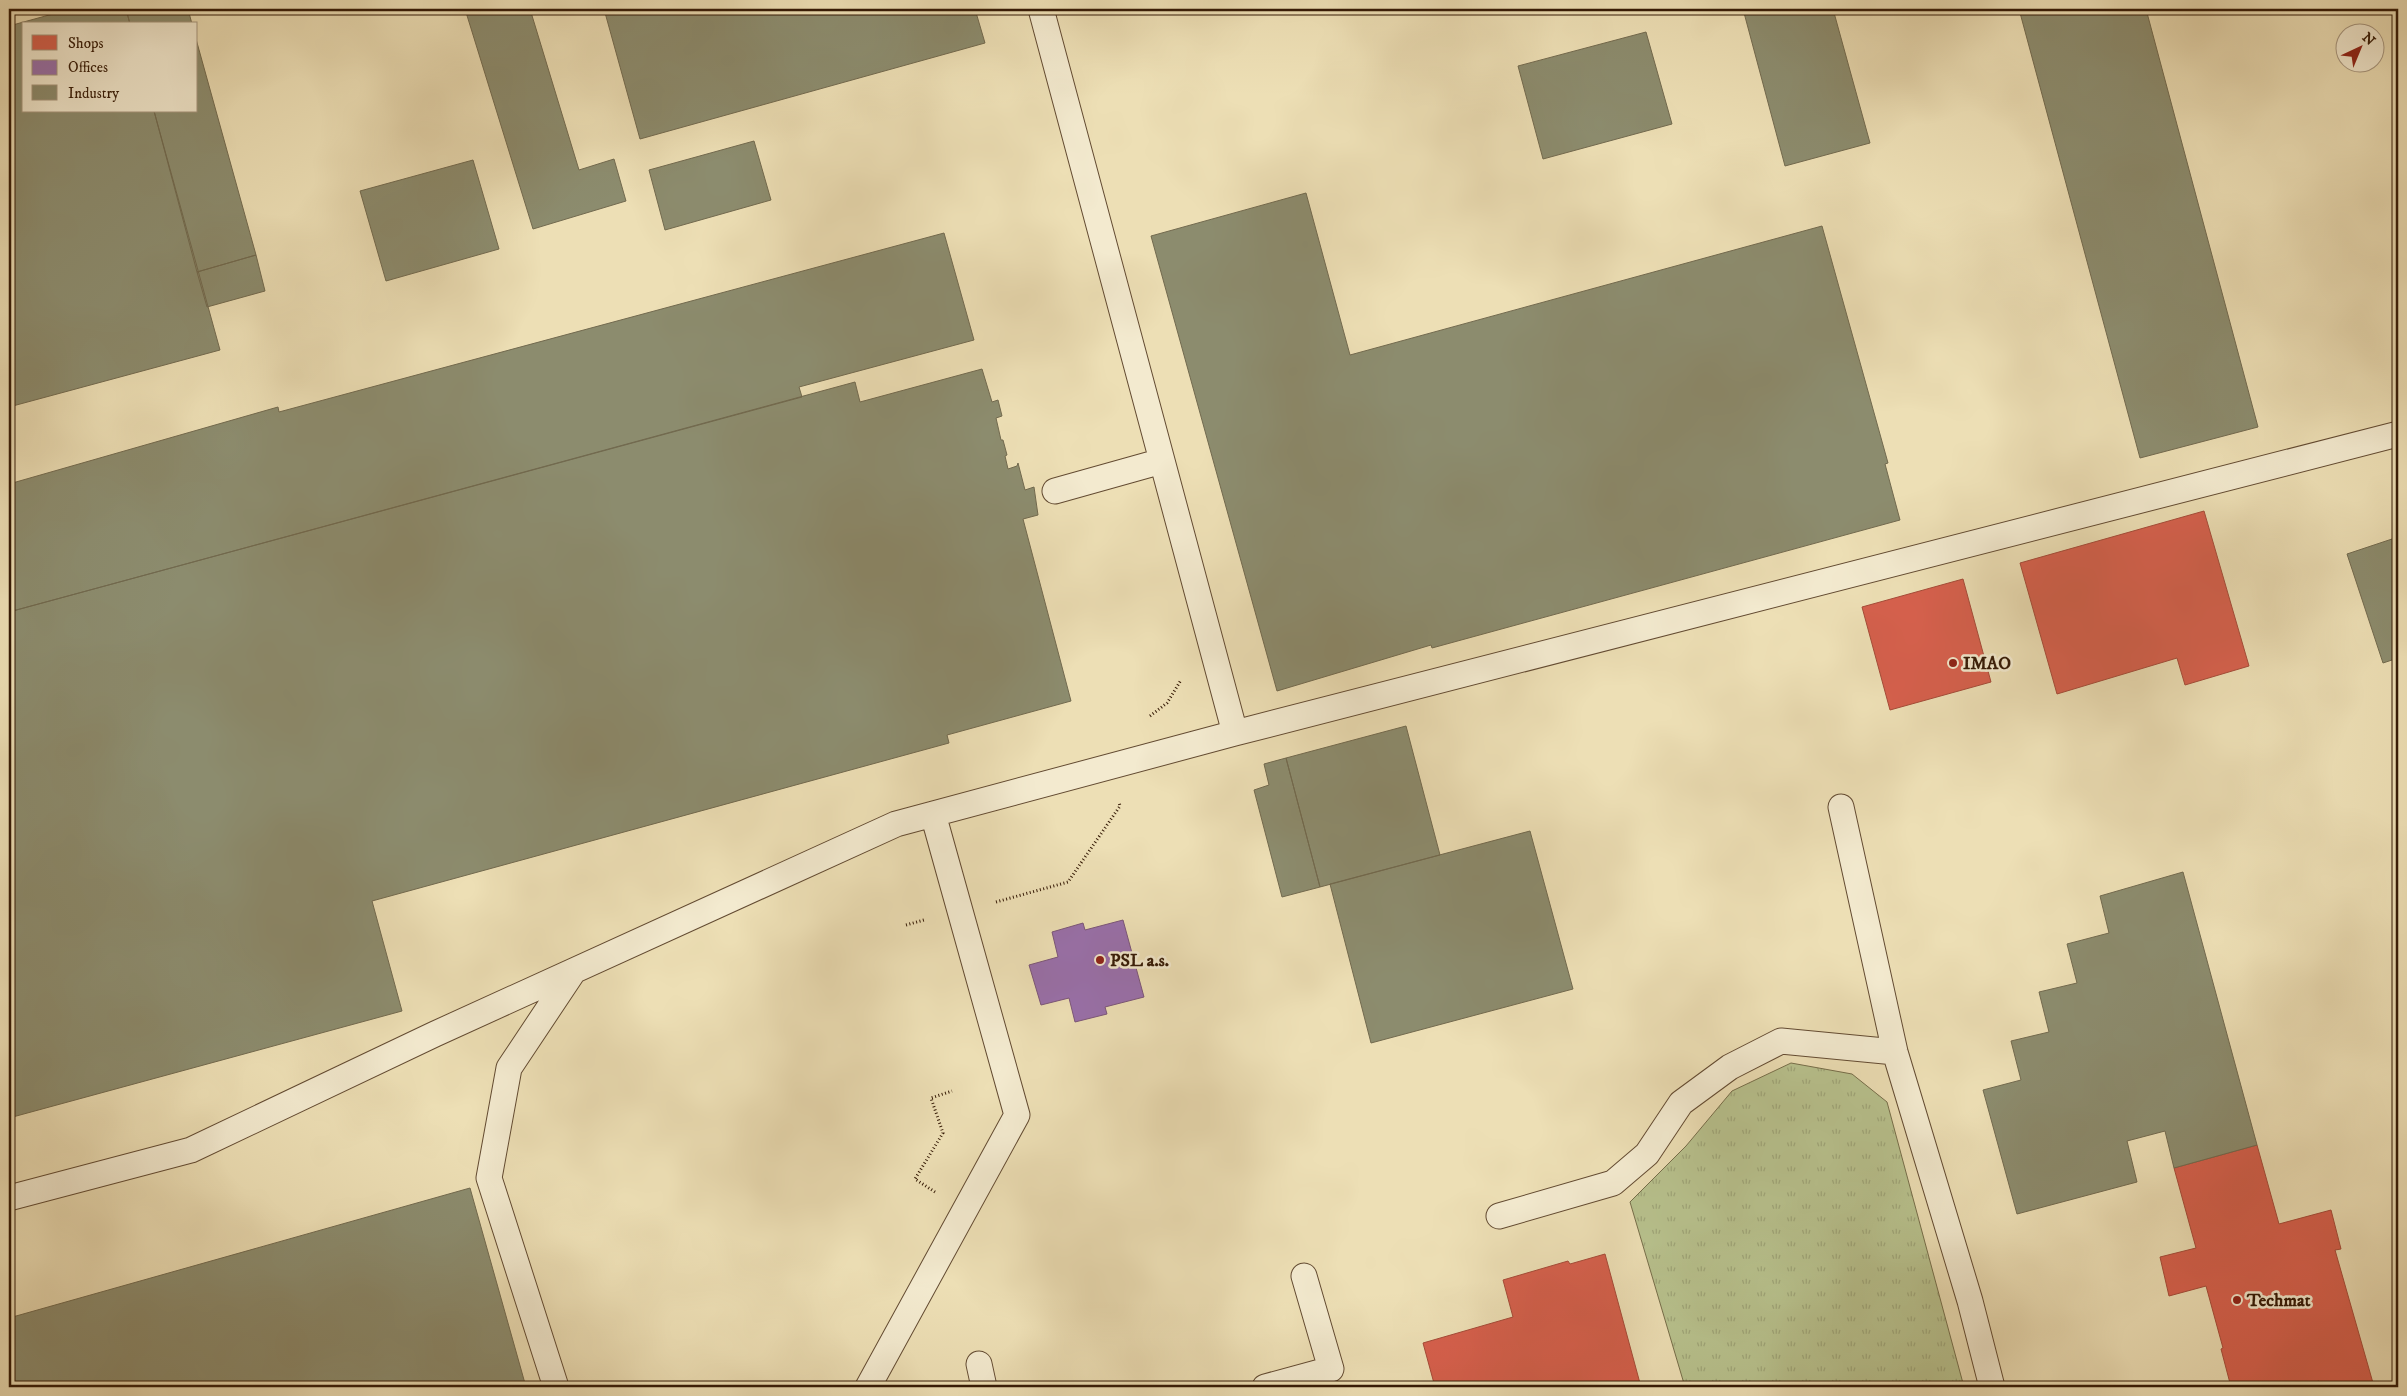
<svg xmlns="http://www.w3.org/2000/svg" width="2407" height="1396" font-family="'IM FELL DW Pica',serif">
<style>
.grass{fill:url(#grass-tufts);stroke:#766e4a}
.shops{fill:#d6604d;stroke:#a64b38}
.offices{fill:#9970ab;stroke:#7b567a}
.industry{fill:#8c8c6e;stroke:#726a4f}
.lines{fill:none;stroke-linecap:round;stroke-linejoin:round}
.service-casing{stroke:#634b32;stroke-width:27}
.path{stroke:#351a06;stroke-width:3;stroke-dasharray:1 2.5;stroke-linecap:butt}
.service{stroke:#f3eacf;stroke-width:25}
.poi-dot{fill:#8f2418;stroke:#f3eacf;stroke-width:2}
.labels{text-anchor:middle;stroke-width:5;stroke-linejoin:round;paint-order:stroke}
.poi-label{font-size:18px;font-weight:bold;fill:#351a06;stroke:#f3eacf;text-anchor:start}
</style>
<defs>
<pattern id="grass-tufts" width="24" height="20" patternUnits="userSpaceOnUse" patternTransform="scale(1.25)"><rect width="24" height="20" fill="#b8c28e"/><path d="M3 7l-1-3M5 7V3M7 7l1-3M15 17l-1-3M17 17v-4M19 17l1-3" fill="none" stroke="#9fa679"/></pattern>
</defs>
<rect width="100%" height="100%" fill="#eddfb5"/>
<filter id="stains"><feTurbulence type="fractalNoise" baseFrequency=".004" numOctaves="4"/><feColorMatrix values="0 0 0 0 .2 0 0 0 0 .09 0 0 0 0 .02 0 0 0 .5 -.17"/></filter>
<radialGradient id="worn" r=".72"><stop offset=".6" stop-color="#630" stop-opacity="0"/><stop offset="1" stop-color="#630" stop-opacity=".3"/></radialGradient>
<path class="grass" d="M 1791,1063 L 1852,1074 L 1887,1102 L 1964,1387 L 1685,1387 L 1630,1202 L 1686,1146 L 1732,1091 Z"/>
<path class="shops" d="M 2204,511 L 2249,666 L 2185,685 L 2177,658 L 2057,694 L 2020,563 Z
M 1963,579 L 1991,682 L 1890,710 L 1862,607 Z
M 2257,1145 L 2279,1224 L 2331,1210 L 2341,1249 L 2335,1250 L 2373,1383 L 2358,1387 L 2320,1387 L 2319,1381 L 2296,1387 L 2231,1387 L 2221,1349 L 2223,1348 L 2206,1286 L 2169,1296 L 2160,1257 L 2196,1248 L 2174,1168 Z
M 1605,1254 L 1641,1387 L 1435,1387 L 1423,1343 L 1513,1317 L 1503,1280 L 1568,1261 L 1570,1264 Z
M 2319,1381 L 2320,1387 L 2296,1387 Z"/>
<path class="offices" d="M 1123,920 L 1144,997 L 1105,1007 L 1107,1014 L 1075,1022 L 1069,998 L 1041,1005 L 1029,965 L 1058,957 L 1052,932 L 1083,923 L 1085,930 Z"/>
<path class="industry" d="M 71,9 L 126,9 L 130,24 L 24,24 L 24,111 L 154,111 L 220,350 L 9,407 L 9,26 Z
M 126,9 L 188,9 L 192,24 L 130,24 Z
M 465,9 L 530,9 L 579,170 L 614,159 L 626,201 L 533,229 Z
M 604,9 L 975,9 L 985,43 L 640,139 Z
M 1743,9 L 1833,9 L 1870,143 L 1785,166 Z
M 2019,9 L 2146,9 L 2258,427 L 2140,458 Z
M 1646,32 L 1672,124 L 1543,159 L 1518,66 Z
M 196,39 L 256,255 L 197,272 L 154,111 L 196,111 Z
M 754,141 L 771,200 L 665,230 L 649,170 Z
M 473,160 L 499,249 L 386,281 L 360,191 Z
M 1306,193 L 1350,355 L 1822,226 L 1888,463 L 1885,464 L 1900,520 L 1432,648 L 1431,645 L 1277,691 L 1151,236 Z
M 944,233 L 974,340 L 799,387 L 802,397 L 9,612 L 9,484 L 278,407 L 279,412 Z
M 256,255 L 265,291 L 207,307 L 197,272 Z
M 982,369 L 992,402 L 998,400 L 1002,416 L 996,418 L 1001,440 L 1003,440 L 1007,455 L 1005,456 L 1008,469 L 1017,466 L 1018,463 L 1025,490 L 1034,487 L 1038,515 L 1023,519 L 1071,701 L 947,735 L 949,743 L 372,901 L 402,1011 L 9,1118 L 9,612 L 855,382 L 860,402 Z
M 2398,537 L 2398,658 L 2383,663 L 2347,554 Z
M 1406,726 L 1440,855 L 1320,887 L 1286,758 Z
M 1286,758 L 1320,887 L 1282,897 L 1254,790 L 1269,785 L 1264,764 Z
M 1530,831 L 1573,989 L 1371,1043 L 1330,884 Z
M 2183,872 L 2257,1145 L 2174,1168 L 2165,1131 L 2127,1141 L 2137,1182 L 2017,1214 L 1983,1090 L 2021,1080 L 2011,1041 L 2049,1032 L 2039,992 L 2077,983 L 2067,944 L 2109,933 L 2100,896 Z
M 470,1188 L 526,1387 L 9,1387 L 9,1318 Z"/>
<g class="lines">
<g class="service-casing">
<path id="service" d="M 1041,9 L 1235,733
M 1055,491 L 1162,461
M 1841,807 L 1895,1052 L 1970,1301 L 1992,1387
M 9,1198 L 191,1150 L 435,1034 L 896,824 L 1235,733 L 2398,434
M 1499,1216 L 1613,1183 L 1647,1154 L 1681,1103 L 1730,1067 L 1781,1041 L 1895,1052
M 979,1364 L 984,1387
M 556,1387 L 489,1178 L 509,1068 L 573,972
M 868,1387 L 1017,1115 L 933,814
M 1265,1387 L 1331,1369 L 1304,1276"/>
</g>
<path class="path" d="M 1150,716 L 1167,703 L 1181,680
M 996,902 L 1068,882 L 1120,806 L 1119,802
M 906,925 L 924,920
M 935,1192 L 915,1179 L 943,1133 L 931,1098 L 952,1091"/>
<use href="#service" class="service"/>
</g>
<g class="poi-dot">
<circle cx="1953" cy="663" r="5"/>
<circle cx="1100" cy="960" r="5"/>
<circle cx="2237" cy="1300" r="5"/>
</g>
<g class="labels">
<g class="poi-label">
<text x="1963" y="669">IMAO</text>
<text x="1110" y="966">PSL a.s.</text>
<text x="2247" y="1306">Techmat</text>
</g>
</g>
<rect width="2407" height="1396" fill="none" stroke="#eddfb5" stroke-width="30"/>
<rect x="10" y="10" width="2387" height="1376" fill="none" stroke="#351a06" stroke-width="2.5"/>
<rect x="15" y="15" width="2377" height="1366" fill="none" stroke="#351a06"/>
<rect x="22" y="22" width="175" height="90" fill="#f3eacf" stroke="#a7977f"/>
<rect x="32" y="35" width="25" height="15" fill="#d6604d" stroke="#a7977f"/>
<text x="68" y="48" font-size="15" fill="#351a06">Shops</text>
<rect x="32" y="60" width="25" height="15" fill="#9970ab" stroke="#a7977f"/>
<text x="68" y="72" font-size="15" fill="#351a06">Offices</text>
<rect x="32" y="85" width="25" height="15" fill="#8c8c6e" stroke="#a7977f"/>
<text x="68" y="98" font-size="15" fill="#351a06">Industry</text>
<g transform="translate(2360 48) rotate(44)"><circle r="24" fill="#f3eacf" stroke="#a7977f"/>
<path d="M0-4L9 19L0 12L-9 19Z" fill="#8f2418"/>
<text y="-8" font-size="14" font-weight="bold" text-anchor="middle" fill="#351a06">N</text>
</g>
<rect width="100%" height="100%" filter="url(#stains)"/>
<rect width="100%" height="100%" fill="url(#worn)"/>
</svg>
